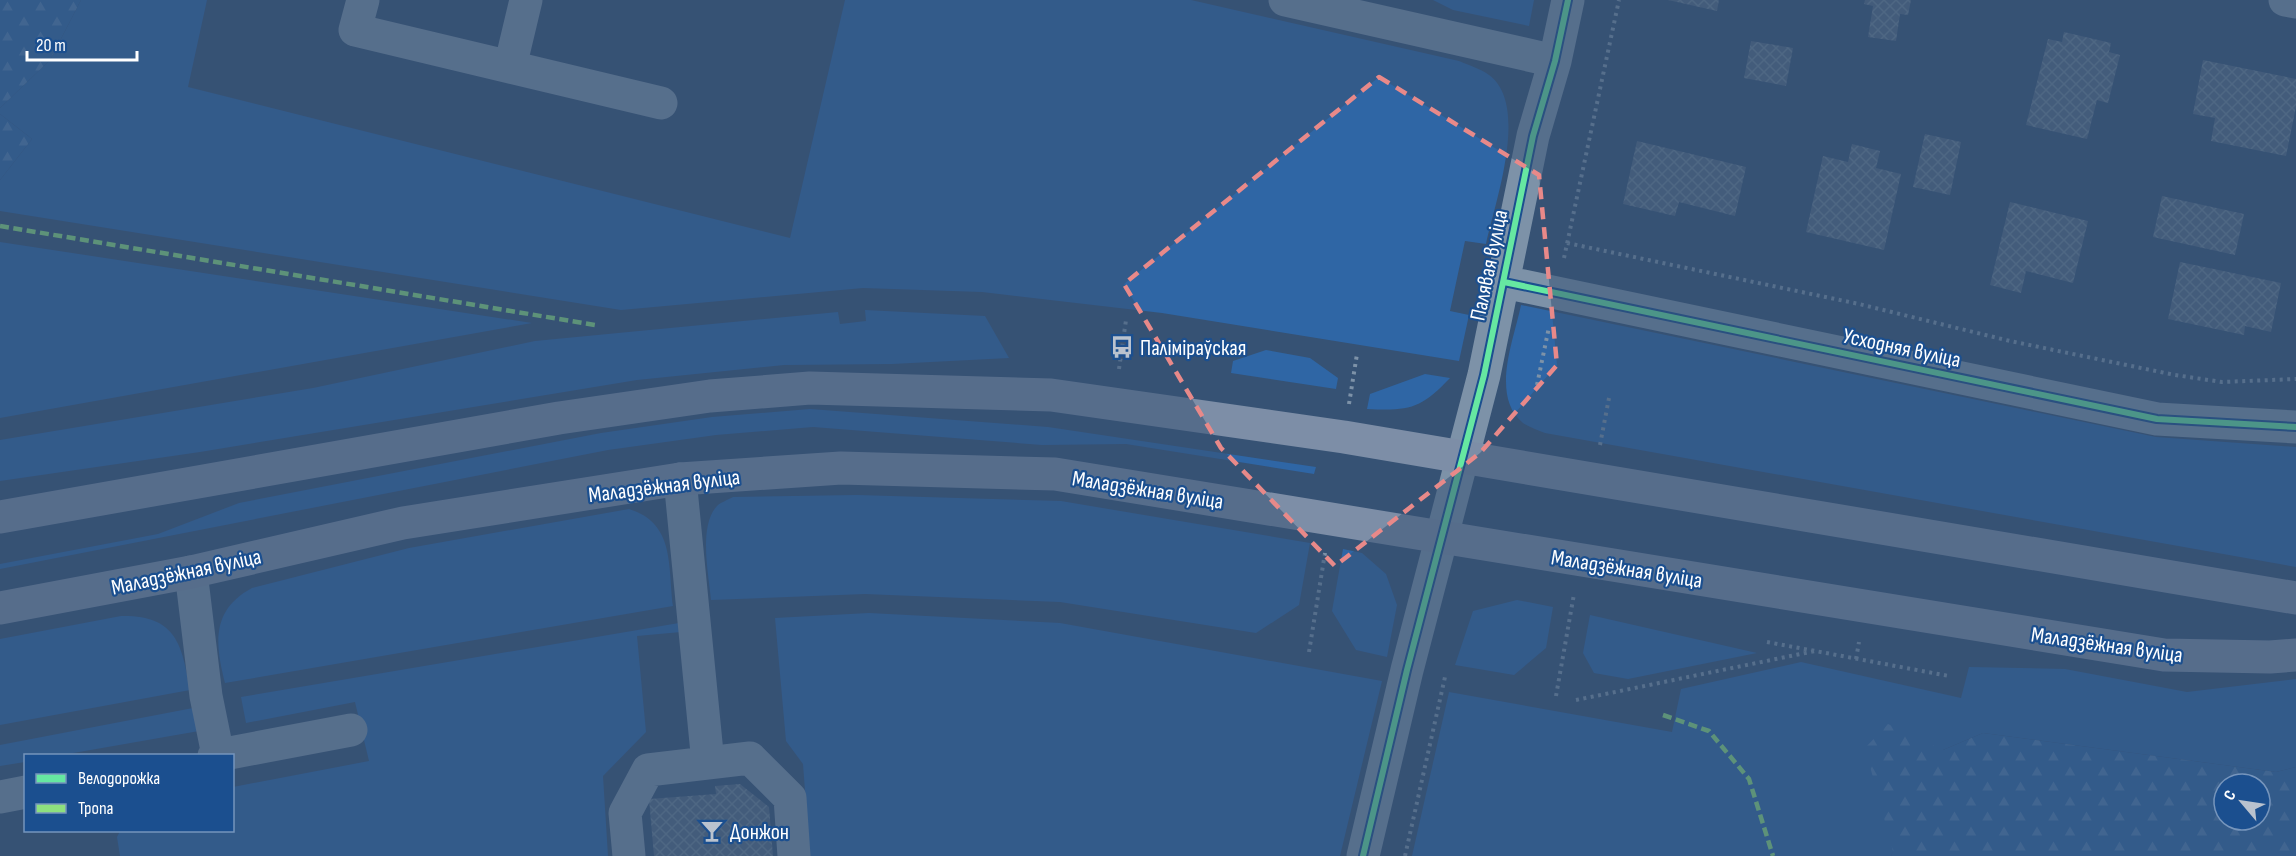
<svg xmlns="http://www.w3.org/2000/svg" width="2296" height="856" font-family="'Sofia Sans Condensed',sans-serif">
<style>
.green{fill:#2f66a5}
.forest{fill:url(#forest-firs);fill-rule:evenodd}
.building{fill:url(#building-cross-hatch)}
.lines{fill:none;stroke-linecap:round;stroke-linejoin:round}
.path{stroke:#7d92a8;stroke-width:4;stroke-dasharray:3 4.5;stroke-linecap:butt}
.minor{stroke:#7d92a8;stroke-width:33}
.major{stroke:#7d8ea7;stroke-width:33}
.quiet{stroke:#8de07e;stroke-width:4.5;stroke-dasharray:9 4.5;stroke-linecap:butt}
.cycleway-casing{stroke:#1b4f8f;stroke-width:10}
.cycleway{stroke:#66e7a1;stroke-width:6}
.marked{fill:none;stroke:#e88989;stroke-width:4.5;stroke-dasharray:12 8;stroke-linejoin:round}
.labels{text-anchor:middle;stroke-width:4.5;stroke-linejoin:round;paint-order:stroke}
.street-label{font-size:22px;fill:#fff;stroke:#1b4f8f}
.poi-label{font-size:22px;fill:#fff;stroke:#1b4f8f;text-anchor:start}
</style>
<defs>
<pattern id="forest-firs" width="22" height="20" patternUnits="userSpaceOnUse" patternTransform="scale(1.5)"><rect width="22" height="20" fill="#2f66a5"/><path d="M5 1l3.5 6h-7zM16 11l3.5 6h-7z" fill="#4e7db2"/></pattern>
<pattern id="building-cross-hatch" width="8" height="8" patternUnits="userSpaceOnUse" patternTransform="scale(1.5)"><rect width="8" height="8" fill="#526984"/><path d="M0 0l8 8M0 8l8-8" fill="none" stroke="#6c8096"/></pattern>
</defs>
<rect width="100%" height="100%" fill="#365274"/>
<path class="green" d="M 81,0 L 207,0 L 188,87 L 790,238 L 845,0 L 1191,0 L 1459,61 C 1468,65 1481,69 1489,75 C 1530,105 1495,202 1486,244 L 1465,241 L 1450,311 L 1469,315 L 1459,361 L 1162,313 L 982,292 L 863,288 L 621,310 L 0,211 L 0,180 L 32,139 L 0,114 L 0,108 L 50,60 Z
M 1433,0 L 1534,0 L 1529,26 L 1453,10 Z
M 0,242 L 532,323 L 0,418 Z
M 1521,305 L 2156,437 L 2296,447 L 2296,567 L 1545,433 C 1538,430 1529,427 1523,423 C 1490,396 1514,340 1521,305 Z
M 865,310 L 985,316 L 1009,358 L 892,364 L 784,365 L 637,380 L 200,452 L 0,481 L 0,440 L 313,388 L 535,341 L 838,312 L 840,324 L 866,321 Z
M 1266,350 L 1310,358 L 1338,378 L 1336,389 L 1231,373 L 1233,361 Z
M 1425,374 L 1450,378 C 1421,409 1409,411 1367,409 L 1370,394 Z
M 810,409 L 1048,427 L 1316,467 L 1314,474 L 1126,444 L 1042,445 L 813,427 L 716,435 L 608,450 L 0,569 L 0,564 L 158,534 L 239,503 L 601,433 L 712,417 Z
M 857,495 L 1061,501 L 1310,543 L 1299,605 L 1256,633 L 1060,602 L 865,594 L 711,600 C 709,576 698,526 717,506 C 721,502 728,500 733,497 Z
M 629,509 C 675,523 668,566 673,606 L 225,683 C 215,644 211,610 252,588 L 409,548 Z
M 1343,549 L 1362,553 L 1386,574 L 1397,605 L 1387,657 L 1356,650 L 1332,611 Z
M 1517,600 L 1553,607 L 1546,648 L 1514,675 L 1455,665 L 1473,611 Z
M 869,613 L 1060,623 L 1382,681 L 1340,856 L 810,856 L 803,764 L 786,741 L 775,618 Z
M 1590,615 L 1757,653 L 1628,679 L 1594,673 L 1583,653 Z
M 121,616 C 176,615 182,644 190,690 L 0,725 L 0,639 Z
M 679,623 L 681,632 L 637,636 L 646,732 L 603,776 L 608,856 L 120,856 L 117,837 L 120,831 L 232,830 L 233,787 L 369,761 L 355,702 L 246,723 L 241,697 Z
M 1801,662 L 1961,698 L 1969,667 L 2065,669 L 2187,692 L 2296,679 L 2296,767 L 2276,772 L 1983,733 L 1943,750 L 1891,856 L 1412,856 L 1449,692 L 1672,732 L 1681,689 Z
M 193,708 L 199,731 L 62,755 L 26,756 L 25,762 L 0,766 L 0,745 Z"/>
<path class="forest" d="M 0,0 L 81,0 L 50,60 L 0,108 Z
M 0,114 L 32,139 L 0,180 Z
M 1888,724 L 1943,750 L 1983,733 L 2276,772 L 2296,767 L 2296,856 L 1891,856 L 1893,851 L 1865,748 ZM 2224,784 L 2260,784 L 2260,820 L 2224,820 Z"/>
<path class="building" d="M 1668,0 L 1719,0 L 1717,11 Z
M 1865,0 L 1911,0 L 1908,15 L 1900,14 L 1896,41 L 1868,37 L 1873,6 L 1864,4 Z
M 2064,32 L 2111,43 L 2109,52 L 2120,55 L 2108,103 L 2097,100 L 2087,139 L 2026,125 L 2048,39 L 2062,42 Z
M 1751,41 L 1793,48 L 1786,86 L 1744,78 Z
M 2203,60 L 2296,79 L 2296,107 L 2286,156 L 2211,141 L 2215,118 L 2193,114 Z
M 1925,134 L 1961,142 L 1950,195 L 1913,187 Z
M 1637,141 L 1746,167 L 1735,216 L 1679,202 L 1675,216 L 1623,204 Z
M 1852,144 L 1880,151 L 1876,168 L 1901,174 L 1884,250 L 1806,232 L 1823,156 L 1848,162 Z
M 2162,196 L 2244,214 L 2235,255 L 2153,237 Z
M 2010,202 L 2088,221 L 2073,283 L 2026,271 L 2021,293 L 1990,285 Z
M 2180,262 L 2281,283 L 2271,332 L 2245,326 L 2244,335 L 2168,319 Z
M 740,784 L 769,807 L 773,856 L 654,856 L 649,799 L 716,794 L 715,786 Z"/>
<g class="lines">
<path class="path" d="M 1567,243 L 1859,304 L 2010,341 L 2175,375 L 2222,382 L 2296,379
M 1564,258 L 1619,0
M 1119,369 L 1126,320
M 1537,385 L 1549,327
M 1349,404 L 1357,354
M 1600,445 L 1609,398
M 1767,642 L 1949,676
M 1309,652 L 1325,553
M 1856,659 L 1859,642
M 1556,696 L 1574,594
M 1576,700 L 1815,651
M 1405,856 L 1445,677"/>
<path class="minor" d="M 363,0 L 355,30 L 661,103
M 1285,0 L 1555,61
M 2285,0 L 2296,2
M 510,67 L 526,0
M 1504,282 L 2157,419 L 2296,427
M 680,479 L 708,763
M 191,572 L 206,696 L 218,755
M 214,756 L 351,730
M 0,797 L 26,792
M 629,856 L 625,813 L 648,770 L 750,758 L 790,798 L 794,856
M 1363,856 L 1407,670 L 1484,375 L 1533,136 L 1555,61 L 1568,0"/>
<path class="major" d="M 0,517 L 559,418 L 710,396 L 810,388 L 1051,395 L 1344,437 L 2296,598
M 0,608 L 191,572 L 403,523 L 680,479 L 841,468 L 1055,474 L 2164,655 L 2270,657 L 2296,655"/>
<path class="quiet" d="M 0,226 L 595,325
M 1663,715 L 1709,731 L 1749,779 L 1773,856"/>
<g class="cycleway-casing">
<path id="cycleway" d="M 1504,282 L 2157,419 L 2296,427
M 1363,856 L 1407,670 L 1484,375 L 1533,136 L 1555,61 L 1568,0"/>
</g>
<use href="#cycleway" class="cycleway"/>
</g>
<path d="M0 0H2296V856H0ZM 1379,77 L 1539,175 L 1557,365 L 1480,453 L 1335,566 L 1221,448 L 1124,284 Z" fill="#365274" fill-opacity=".55" fill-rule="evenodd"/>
<path class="marked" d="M 1379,77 L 1539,175 L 1557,365 L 1480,453 L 1335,566 L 1221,448 L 1124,284 Z"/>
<defs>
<g id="bus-bare" transform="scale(1.8)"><path d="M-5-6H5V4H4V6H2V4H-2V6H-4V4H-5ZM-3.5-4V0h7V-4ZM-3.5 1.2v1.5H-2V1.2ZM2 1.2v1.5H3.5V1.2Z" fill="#b9c2ce" stroke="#1b4f8f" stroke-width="2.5" paint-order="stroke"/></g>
<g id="bar-bare" transform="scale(1.8)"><path d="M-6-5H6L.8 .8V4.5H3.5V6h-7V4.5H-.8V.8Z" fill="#b9c2ce" stroke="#1b4f8f" stroke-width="2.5" paint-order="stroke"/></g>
</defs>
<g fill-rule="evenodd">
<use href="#bus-bare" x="1122" y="347"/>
<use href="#bar-bare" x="712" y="831"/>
</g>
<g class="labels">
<g class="street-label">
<text transform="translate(1488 265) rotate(-78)" y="8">Палявая вуліца</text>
<text transform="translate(1902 347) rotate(12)" y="8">Усходняя вуліца</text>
<text transform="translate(664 485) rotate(-7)" y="8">Маладзёжная вуліца</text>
<text transform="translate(1148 489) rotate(9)" y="8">Маладзёжная вуліца</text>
<text transform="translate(1627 568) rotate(9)" y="8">Маладзёжная вуліца</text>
<text transform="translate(186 571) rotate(-12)" y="8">Маладзёжная вуліца</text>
<text transform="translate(2107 644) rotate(8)" y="8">Маладзёжная вуліца</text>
</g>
<g class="poi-label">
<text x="1140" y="355">Паліміраўская</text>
<text x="730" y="839">Донжон</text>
</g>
</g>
<rect x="24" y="754" width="210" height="78" fill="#1b4f8f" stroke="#7695bc" stroke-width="1.5"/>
<rect x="36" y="774" width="30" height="9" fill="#66e7a1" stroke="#7695bc" stroke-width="1.5"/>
<text x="78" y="784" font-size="18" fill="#ffffff">Велодорожка</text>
<rect x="36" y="804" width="30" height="9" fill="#8de07e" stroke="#7695bc" stroke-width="1.5"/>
<text x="78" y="814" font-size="18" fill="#ffffff">Тропа</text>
<g transform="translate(2242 802) rotate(299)"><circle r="28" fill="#1b4f8f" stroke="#7695bc" stroke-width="1.5"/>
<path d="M0-4.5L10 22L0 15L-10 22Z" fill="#b9c2ce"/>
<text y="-9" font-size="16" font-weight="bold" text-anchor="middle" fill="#ffffff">С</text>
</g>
<path d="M27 51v9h110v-9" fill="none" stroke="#ffffff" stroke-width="3"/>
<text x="36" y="51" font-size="18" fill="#ffffff" stroke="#1b4f8f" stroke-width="4.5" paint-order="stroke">20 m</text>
</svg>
